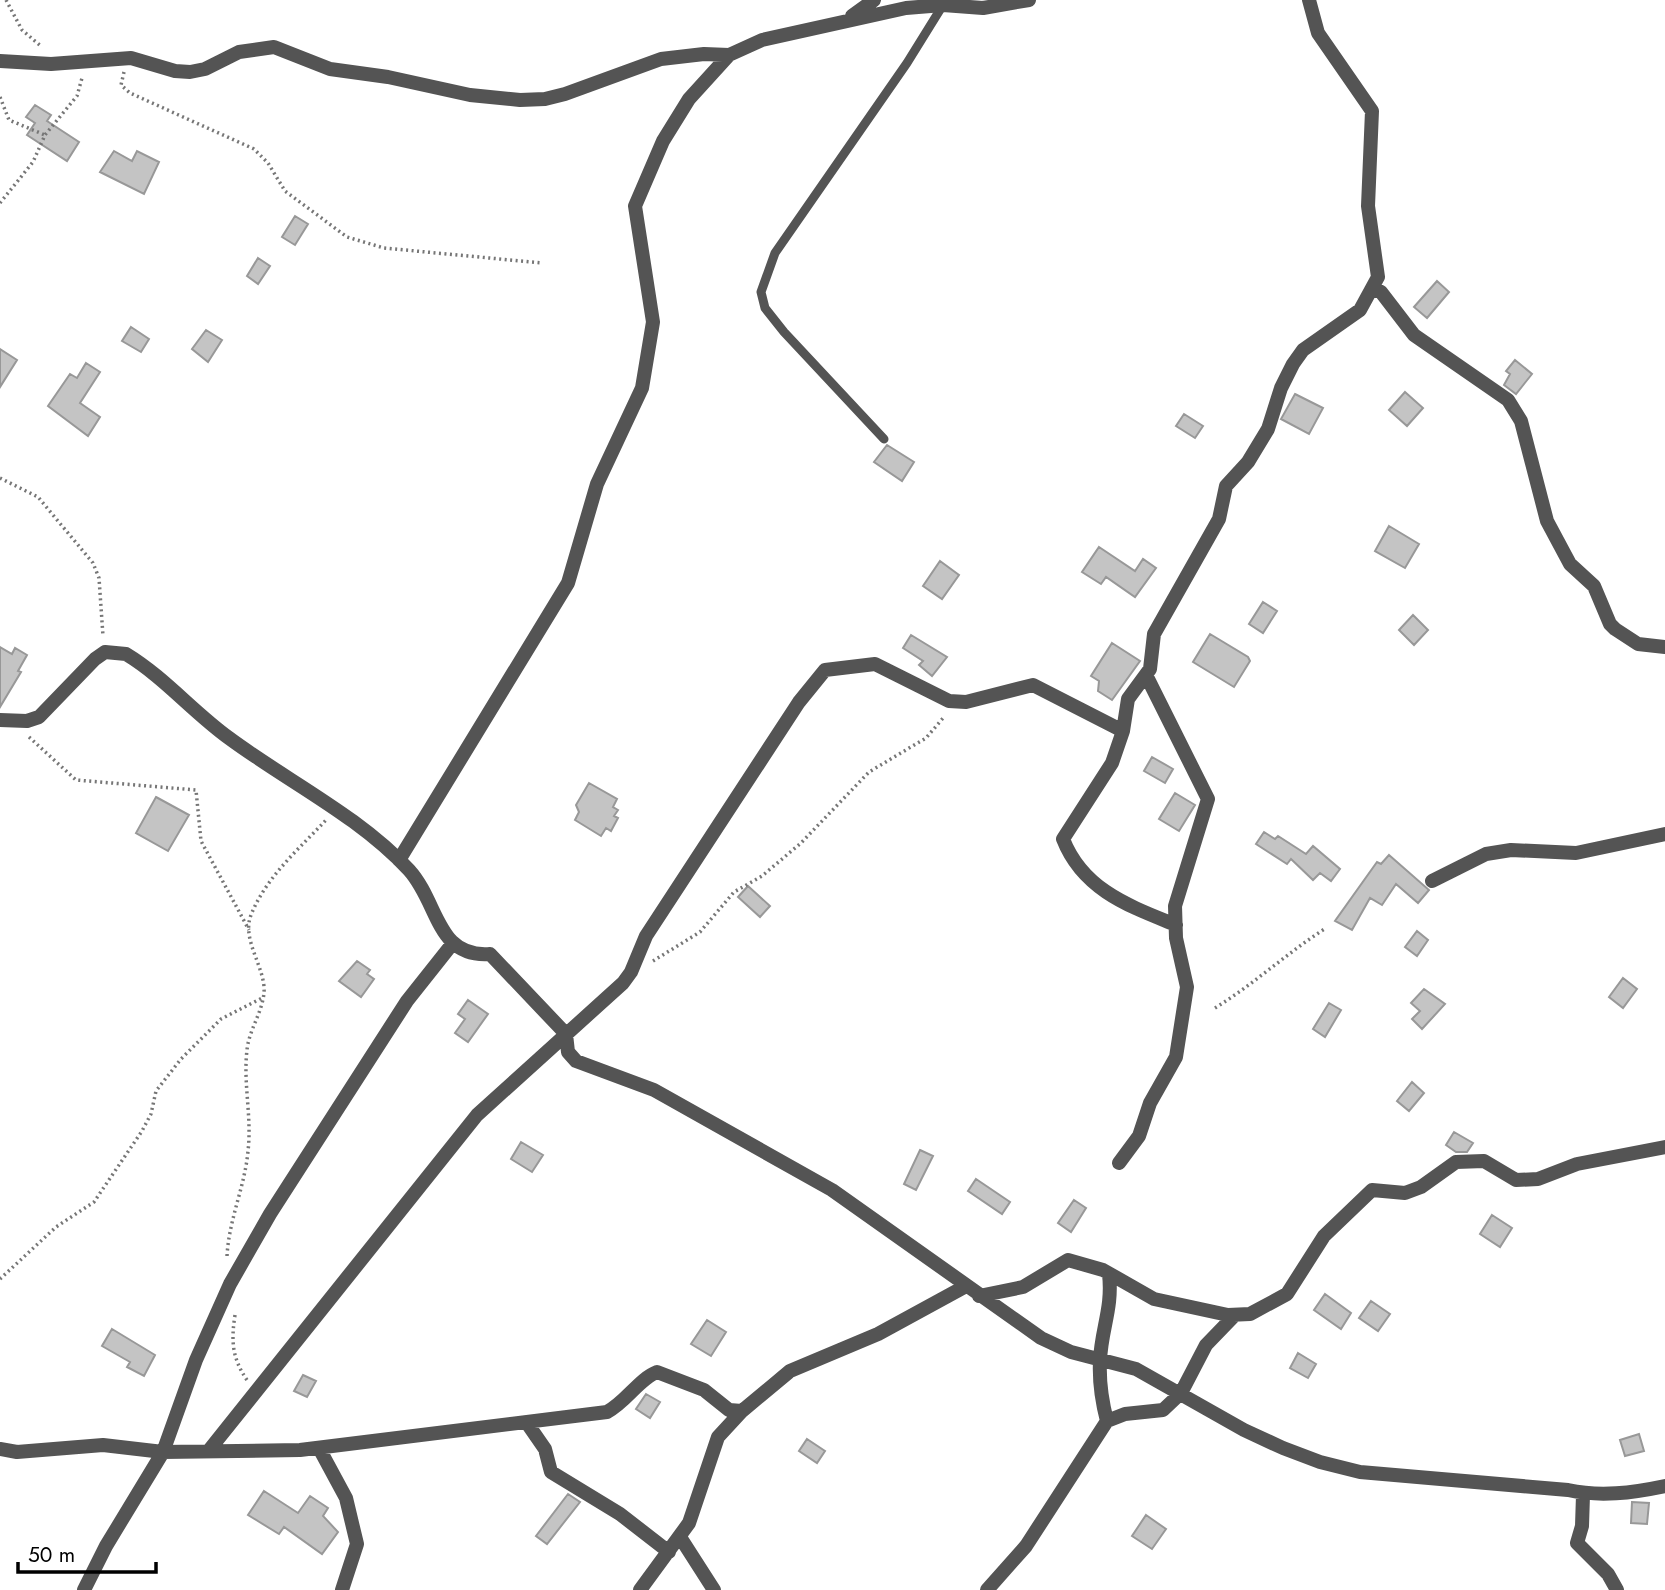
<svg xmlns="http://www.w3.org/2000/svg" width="1665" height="1590" font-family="Jost,sans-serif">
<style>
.building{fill:#c4c4c4;stroke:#989898;stroke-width:2}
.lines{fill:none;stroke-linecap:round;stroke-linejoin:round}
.path{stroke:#767676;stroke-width:3.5;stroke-dasharray:2 3.5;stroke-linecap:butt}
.lane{stroke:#545454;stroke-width:9}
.street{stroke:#545454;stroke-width:14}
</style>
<rect width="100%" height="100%" fill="#fff"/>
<path class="building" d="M 35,105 L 51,115 L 47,121 L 79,142 L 67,161 L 27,135 L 35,123 L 26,117 Z
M 114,151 L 132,161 L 137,151 L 159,162 L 144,194 L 100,172 Z
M 295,216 L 308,224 L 295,245 L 282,237 Z
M 258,258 L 270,266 L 258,284 L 247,276 Z
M 1437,281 L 1449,292 L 1427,318 L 1414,307 Z
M 131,327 L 149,339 L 141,352 L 122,341 Z
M 206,330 L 222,340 L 208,362 L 192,349 Z
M 0,349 L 17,360 L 0,387 Z
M 1515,360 L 1532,374 L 1516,394 L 1504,385 L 1510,374 L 1506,371 Z
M 86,363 L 100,372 L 80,403 L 100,417 L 88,436 L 48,406 L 70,374 L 77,378 Z
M 1405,392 L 1423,408 L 1407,426 L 1389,410 Z
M 1295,394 L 1323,408 L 1309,434 L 1281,419 Z
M 1184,414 L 1203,426 L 1195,438 L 1176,426 Z
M 887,445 L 914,462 L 902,481 L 874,462 Z
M 1389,526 L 1419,544 L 1405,568 L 1375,551 Z
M 1099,547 L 1135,571 L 1143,559 L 1156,568 L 1135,597 L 1106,577 L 1101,584 L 1082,572 Z
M 940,561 L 959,575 L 942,599 L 923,586 Z
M 1263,602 L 1277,611 L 1263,633 L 1249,624 Z
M 1413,615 L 1428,630 L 1414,645 L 1399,630 Z
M 1210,634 L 1248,657 L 1250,661 L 1234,687 L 1193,662 Z
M 911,635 L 947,657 L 932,676 L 919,665 L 923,661 L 903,648 Z
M 1112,643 L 1140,661 L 1112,700 L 1098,691 L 1099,681 L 1091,676 Z
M 0,647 L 12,654 L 15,648 L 27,655 L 18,671 L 21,672 L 0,707 Z
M 1152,757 L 1173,769 L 1165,783 L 1144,771 Z
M 589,783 L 617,799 L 613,807 L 618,810 L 614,816 L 618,818 L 611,831 L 606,828 L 601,836 L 575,820 L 579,812 L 576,805 Z
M 1175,793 L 1195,805 L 1179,831 L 1159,819 Z
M 156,797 L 189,815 L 168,851 L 136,833 Z
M 1264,832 L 1275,839 L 1278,836 L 1306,854 L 1313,846 L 1340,869 L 1331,881 L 1320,873 L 1313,880 L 1291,859 L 1287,864 L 1256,844 Z
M 1389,855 L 1429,890 L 1418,903 L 1396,884 L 1382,905 L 1370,898 L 1352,930 L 1335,921 L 1377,862 L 1381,864 Z
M 748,886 L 770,906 L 760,917 L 738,897 Z
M 1417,931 L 1428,940 L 1417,956 L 1405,947 Z
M 357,961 L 370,970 L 367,974 L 374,979 L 361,997 L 339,981 Z
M 1623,978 L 1637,989 L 1623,1008 L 1609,997 Z
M 1424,989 L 1445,1004 L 1422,1029 L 1412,1019 L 1420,1011 L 1411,1003 Z
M 468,1000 L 488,1014 L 468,1042 L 455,1033 L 465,1019 L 458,1014 Z
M 1329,1003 L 1341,1010 L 1325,1037 L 1313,1029 Z
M 1412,1082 L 1424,1093 L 1409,1111 L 1397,1101 Z
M 1454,1132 L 1473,1143 L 1467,1152 L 1456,1152 L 1446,1145 Z
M 521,1142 L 543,1155 L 532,1172 L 511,1159 Z
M 920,1150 L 933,1156 L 916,1190 L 904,1184 Z
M 976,1179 L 1010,1202 L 1002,1214 L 968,1191 Z
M 1074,1200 L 1086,1208 L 1071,1232 L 1058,1223 Z
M 1492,1215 L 1512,1228 L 1500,1247 L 1480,1234 Z
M 1325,1294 L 1351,1313 L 1341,1329 L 1314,1310 Z
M 1371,1301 L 1390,1314 L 1378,1331 L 1359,1318 Z
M 707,1320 L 726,1332 L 711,1356 L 691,1344 Z
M 112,1329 L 155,1355 L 144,1376 L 127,1367 L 130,1362 L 102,1346 Z
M 1298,1353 L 1316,1364 L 1308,1378 L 1290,1368 Z
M 303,1375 L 316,1381 L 307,1397 L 294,1391 Z
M 646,1394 L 660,1402 L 650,1418 L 636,1409 Z
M 1639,1434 L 1644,1451 L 1625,1456 L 1620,1440 Z
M 807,1439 L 825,1451 L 817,1463 L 799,1451 Z
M 264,1491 L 298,1513 L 310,1496 L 328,1508 L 323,1516 L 338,1532 L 322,1554 L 284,1527 L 279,1534 L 248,1515 Z
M 568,1494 L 580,1502 L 547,1544 L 536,1536 Z
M 1632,1502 L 1649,1503 L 1647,1524 L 1631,1523 Z
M 1146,1515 L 1166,1529 L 1152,1549 L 1132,1536 Z"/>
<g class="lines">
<path class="path" d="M 6,0 L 22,30 L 42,47
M 124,72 L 121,85 L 130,93 L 254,149 L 268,163 L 285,191 L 347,237 L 384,248 L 542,263
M 0,97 L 9,120 L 45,135
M 0,203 L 33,162 L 45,135 L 77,96 L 82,78
M 0,478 L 38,497 L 93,563 L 99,578 L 103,636
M 29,737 L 76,780 L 196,790 L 201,841 L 249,930
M 653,961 L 700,932 L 734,892 L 762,876 L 801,843 L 869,772 L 926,738 L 944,717
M 1215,1008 C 1254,984 1287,953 1326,928
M 227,1256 C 229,1219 245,1186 248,1151 C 252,1117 243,1083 247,1050 C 249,1030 262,1013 264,993 C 266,968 241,940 251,915 C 266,877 299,849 326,820
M 0,1279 L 56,1227 L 94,1202 L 142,1131 L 151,1114 L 156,1091 L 181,1059 L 221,1019 L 264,997
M 235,1315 C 231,1341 232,1358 247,1380"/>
<path class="lane" d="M 884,439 L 784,332 L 765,308 L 761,292 L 775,253 L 907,63 L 943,5"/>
<path class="street" d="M 852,16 L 874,0
M 0,61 L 51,64 L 131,58 L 175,71 L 190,72 L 205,69 L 239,52 L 274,47 L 330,69 L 388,77 L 470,95 L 520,100 L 545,99 L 565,94 L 661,59 L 704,54 L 729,55
M 1374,289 L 1381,292 L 1414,335 L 1508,400 L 1521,421 L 1547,521 L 1570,564 L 1594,586 L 1610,624 L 1615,629 L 1638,644 L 1665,647
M 0,720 L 27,721 L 39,717 L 95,659 L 105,652 L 126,654 C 164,677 193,712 229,738 C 287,781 359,816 409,870 C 439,903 436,958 490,954 L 566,1034 L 568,1052 L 576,1061 L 654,1090 L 832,1190 L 1041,1338 L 1071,1352 L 1136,1369 L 1244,1430 L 1283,1448 L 1320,1462 L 1360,1472 L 1568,1490 C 1600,1497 1632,1493 1665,1486
M 1123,731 L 1112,763 L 1063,839 C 1083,890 1129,906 1176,925
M 399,860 L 568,583 L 597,484 L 642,388 L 653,322 L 635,206 L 663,141 L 689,99 L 729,55 L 762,40 L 906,8 L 943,5 L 983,8 L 1029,0
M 1432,881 L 1486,854 L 1511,850 L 1576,853 L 1665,834
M 1119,1163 L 1139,1136 L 1150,1103 L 1176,1057 L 1187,987 L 1176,938 L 1175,906 L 1208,799 L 1146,675
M 979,1296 L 1023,1287 L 1068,1260 L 1103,1270 L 1154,1299 L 1228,1315 L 1250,1314 L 1287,1294 L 1324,1236 L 1372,1190 L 1405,1193 L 1421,1187 L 1456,1162 L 1484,1161 L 1516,1180 L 1538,1179 L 1577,1164 L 1665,1147
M 1107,1421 L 1125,1414 L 1163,1410 L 1181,1393 L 1206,1345 L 1235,1315
M 527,1423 L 545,1449 L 551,1472 L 620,1514 L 669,1552
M 319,1448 L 346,1498 L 357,1544 L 342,1590
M 0,1449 L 17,1452 L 103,1445 L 163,1452 L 300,1450 L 607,1412 C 626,1402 639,1379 657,1372 L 704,1390 L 729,1410 L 742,1411 L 790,1371 L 878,1334 L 966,1286
M 210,1449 L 477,1115 L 623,983 L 631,972 L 646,936 L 799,702 L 825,670 L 875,664 L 949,701 L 966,702 L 1033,685 L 1123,731 L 1128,699 L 1150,669 L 1154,634 L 1219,519 L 1226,486 L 1248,462 L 1268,429 L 1281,388 L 1293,364 L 1303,350 L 1360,310 L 1378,277 L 1368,206 L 1372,111 L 1318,33 L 1309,0
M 1583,1495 L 1582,1526 L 1577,1543 L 1608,1574 L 1617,1590
M 680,1537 L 714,1590
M 84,1590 L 106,1546 L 163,1452 L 196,1360 L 230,1284 L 270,1214 L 407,1001 L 453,943
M 640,1590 L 689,1523 L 718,1437 L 742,1411
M 987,1590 L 1026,1546 L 1107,1421 C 1102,1402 1099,1381 1100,1361 C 1101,1329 1113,1309 1109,1274"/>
</g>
<path d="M18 1562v10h138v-10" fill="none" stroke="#000000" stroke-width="3.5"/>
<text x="28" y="1562" font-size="21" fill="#000000" stroke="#ffffff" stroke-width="5" paint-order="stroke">50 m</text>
</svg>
